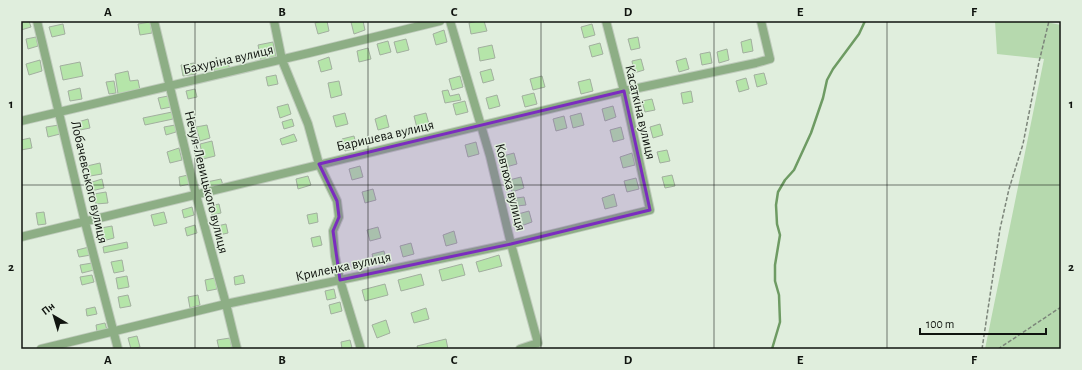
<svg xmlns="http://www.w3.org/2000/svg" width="1082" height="370" font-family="'Alegreya Sans',sans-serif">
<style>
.green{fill:#b6d9ae}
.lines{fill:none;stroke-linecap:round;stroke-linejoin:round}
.stream{stroke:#6e9b63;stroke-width:2.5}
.building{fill:#b5e5a9;stroke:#a2af9f}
.street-casing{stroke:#bfcbbc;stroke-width:10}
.path{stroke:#7c857a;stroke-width:1.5;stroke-dasharray:4 2;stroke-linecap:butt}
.street{stroke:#8dae85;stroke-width:8}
.marked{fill:#7b2cbf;fill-opacity:0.2;stroke:#7b2cbf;stroke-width:3;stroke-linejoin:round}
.grid{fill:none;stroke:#10140f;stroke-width:1;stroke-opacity:0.55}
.labels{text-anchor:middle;stroke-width:3;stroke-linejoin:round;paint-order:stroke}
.street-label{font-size:14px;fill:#10140f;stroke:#e0eedd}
.neatline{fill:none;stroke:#10140f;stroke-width:1.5}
.grid-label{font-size:13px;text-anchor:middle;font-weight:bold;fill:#10140f}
</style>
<rect width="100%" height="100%" fill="#e0eedd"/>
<path class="green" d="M 995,21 L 1041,21 L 1061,25 L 1061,349 L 985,349 L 1044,59 L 997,54 Z"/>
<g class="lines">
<path class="stream" d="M 772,349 L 780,322 L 779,295 L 775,281 L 775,265 L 780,235 L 777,224 L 776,205 L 778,192 L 785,180 L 794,170 L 811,133 L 823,98 L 827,80 L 833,69 L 859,34 L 865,21"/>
</g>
<path class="building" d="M 21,21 L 29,21 L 31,27 L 21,30 Z
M 322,21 L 327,21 L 329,31 L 318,34 L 315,23 Z
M 356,21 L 363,21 L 365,30 L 354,34 L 351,22 Z
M 478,21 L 484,21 L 487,31 L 471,34 L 469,23 Z
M 150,22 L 152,33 L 140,35 L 138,24 Z
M 63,24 L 65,34 L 52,37 L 49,27 Z
M 592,24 L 595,35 L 584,38 L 581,27 Z
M 444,30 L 447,42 L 436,45 L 433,34 Z
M 36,37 L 38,46 L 28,49 L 26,39 Z
M 638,37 L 640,48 L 631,50 L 628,39 Z
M 406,39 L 409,50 L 397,53 L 394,42 Z
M 751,39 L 753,51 L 743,53 L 741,42 Z
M 388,41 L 391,52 L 380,55 L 377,44 Z
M 273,42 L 276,56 L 261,60 L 258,45 Z
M 600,43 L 603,54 L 592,57 L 589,46 Z
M 492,45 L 495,58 L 480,61 L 478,48 Z
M 368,48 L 371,59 L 359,62 L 357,51 Z
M 727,49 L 729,60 L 719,63 L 717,52 Z
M 710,52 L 712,63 L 702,65 L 700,54 Z
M 329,57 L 332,69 L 321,72 L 318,61 Z
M 686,58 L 689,69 L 679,72 L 676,61 Z
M 641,59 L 644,70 L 634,73 L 632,61 Z
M 40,60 L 42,71 L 29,75 L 26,64 Z
M 227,60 L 230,69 L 215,73 L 212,64 Z
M 80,62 L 83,76 L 63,80 L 60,66 Z
M 194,63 L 196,74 L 183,76 L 181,65 Z
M 491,69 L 494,80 L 483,83 L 480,72 Z
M 128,71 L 130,81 L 138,80 L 140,90 L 118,94 L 115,74 Z
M 764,73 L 767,84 L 757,87 L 754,75 Z
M 276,75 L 278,84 L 268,86 L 266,77 Z
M 460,76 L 463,87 L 452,90 L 449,79 Z
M 542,76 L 545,87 L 533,90 L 530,79 Z
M 746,78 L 749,89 L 739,92 L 736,81 Z
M 590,79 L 593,91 L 581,94 L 578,82 Z
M 114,81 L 116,93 L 109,94 L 106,82 Z
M 339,81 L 342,95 L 331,98 L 328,83 Z
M 80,88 L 82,99 L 70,101 L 68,91 Z
M 195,89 L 197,97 L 188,99 L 186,91 Z
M 448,90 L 450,96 L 459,94 L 461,100 L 445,103 L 442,91 Z
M 691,91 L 693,102 L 683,104 L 681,93 Z
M 534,93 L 537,104 L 525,107 L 522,96 Z
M 497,95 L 500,106 L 489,109 L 486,98 Z
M 168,96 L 171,107 L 161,109 L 158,98 Z
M 652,99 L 655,110 L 645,112 L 642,101 Z
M 465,101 L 468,112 L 456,115 L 453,104 Z
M 288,104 L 291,114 L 280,118 L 277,107 Z
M 613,106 L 616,117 L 605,121 L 602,109 Z
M 172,112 L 173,119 L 145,125 L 143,118 Z
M 345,113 L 348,124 L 336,127 L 333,116 Z
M 426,113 L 429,124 L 417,128 L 414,116 Z
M 581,113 L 584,125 L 573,128 L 570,116 Z
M 386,115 L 389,127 L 378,130 L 375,119 Z
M 564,116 L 567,128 L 556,131 L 553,119 Z
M 88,119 L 90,128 L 80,130 L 78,122 Z
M 292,119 L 294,126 L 284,129 L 282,122 Z
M 660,124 L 663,135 L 653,138 L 650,127 Z
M 59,125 L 60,134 L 48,137 L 46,127 Z
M 175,125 L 176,132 L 166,135 L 164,127 Z
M 207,125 L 210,138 L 200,141 L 196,127 Z
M 621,127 L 624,139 L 613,142 L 610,130 Z
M 294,134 L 297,141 L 282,145 L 280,139 Z
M 354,136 L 357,148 L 345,151 L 342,139 Z
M 30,138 L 32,148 L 21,150 L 21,140 Z
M 212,141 L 215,156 L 203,159 L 200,144 Z
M 476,142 L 479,154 L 468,157 L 465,145 Z
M 179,148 L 182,160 L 170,163 L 167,152 Z
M 667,150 L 670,161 L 660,163 L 657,152 Z
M 514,153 L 517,164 L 506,167 L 503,156 Z
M 632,153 L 635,165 L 623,168 L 620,157 Z
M 100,163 L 102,174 L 90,176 L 87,166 Z
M 360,166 L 363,177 L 352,180 L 349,169 Z
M 188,175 L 190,184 L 180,186 L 179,177 Z
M 672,175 L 675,186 L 665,188 L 662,177 Z
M 308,176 L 311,185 L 298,189 L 296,179 Z
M 521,177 L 524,188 L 512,192 L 509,180 Z
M 636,178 L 639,189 L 627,192 L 624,181 Z
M 102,179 L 104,188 L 91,191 L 89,183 Z
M 221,179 L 223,185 L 208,189 L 207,182 Z
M 373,189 L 376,200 L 365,203 L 362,192 Z
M 106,192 L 108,203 L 96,204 L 94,194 Z
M 614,194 L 617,206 L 605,209 L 602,198 Z
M 524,197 L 526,205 L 517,206 L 516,198 Z
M 219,204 L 221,213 L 212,215 L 210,206 Z
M 192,207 L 194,215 L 184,218 L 182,210 Z
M 529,211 L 532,222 L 521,226 L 518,214 Z
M 44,212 L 46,224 L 38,225 L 36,213 Z
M 164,212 L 167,223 L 154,226 L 151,215 Z
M 317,213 L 318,222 L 309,224 L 307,215 Z
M 226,224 L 228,233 L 219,235 L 217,226 Z
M 195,225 L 197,233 L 187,236 L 185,228 Z
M 112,226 L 114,238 L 103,241 L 101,228 Z
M 378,227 L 381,238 L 370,241 L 367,230 Z
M 454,231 L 457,243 L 446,246 L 443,235 Z
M 320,236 L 322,245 L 313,247 L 311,238 Z
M 127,242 L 128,248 L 104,253 L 103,247 Z
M 411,243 L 414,254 L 403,257 L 400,246 Z
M 89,247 L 91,255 L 79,257 L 77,250 Z
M 384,251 L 387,262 L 375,265 L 372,254 Z
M 499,255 L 502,266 L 479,272 L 476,262 Z
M 122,260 L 124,271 L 114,273 L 111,262 Z
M 92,263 L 94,270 L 82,273 L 80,265 Z
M 462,264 L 465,275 L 442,281 L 439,270 Z
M 421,274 L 424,285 L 401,291 L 398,280 Z
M 92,275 L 94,282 L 82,285 L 80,277 Z
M 243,275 L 245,283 L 235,285 L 234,277 Z
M 127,276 L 129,287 L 118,289 L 116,278 Z
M 215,278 L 217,289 L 207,291 L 205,280 Z
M 385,284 L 388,295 L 365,301 L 362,290 Z
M 334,289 L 336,298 L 327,300 L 325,291 Z
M 128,295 L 131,306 L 120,308 L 118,297 Z
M 198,295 L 200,305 L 190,308 L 188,297 Z
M 340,302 L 342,311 L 331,314 L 329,305 Z
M 95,307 L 97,314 L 87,316 L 86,309 Z
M 426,308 L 429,319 L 414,323 L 411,313 Z
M 386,320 L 390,333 L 377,338 L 372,325 Z
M 105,323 L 107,330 L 97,332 L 96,325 Z
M 137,336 L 140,347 L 131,349 L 128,338 Z
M 230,338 L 232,348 L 219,349 L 217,340 Z
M 446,339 L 448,349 L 418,349 L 417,346 Z
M 350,340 L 352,348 L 342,349 L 341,342 Z"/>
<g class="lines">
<g class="street-casing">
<path id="street" d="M 37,21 L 85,222 L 118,349
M 154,21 L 196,195 L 226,304 L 237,349
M 274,21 L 282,60 L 308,124 L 319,164 L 337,201 L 339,217 L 333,231 L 335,256 L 340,280 L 361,349
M 450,21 L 490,156 L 511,244 L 538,343 L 520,349
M 21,121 L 309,53 L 440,21
M 21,237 L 624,91 L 756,63 L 770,59 L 761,21
M 41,349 L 226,304 L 511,244 L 650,210 L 624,91 L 606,21"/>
</g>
<path class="path" d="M 982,349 L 1000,229 L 1009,189 L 1023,144 L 1039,62 L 1049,21
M 998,349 L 1061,307"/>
<use href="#street" class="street"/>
</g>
<path class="marked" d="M 624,91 L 650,210 L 511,244 L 340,280 L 333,231 L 339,217 L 337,201 L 319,164 Z"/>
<path class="grid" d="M 195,21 L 195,349M 368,21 L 368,349M 541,21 L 541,349M 714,21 L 714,349M 887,21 L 887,349M 21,185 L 1061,185"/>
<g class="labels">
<g class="street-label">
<text transform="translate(228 59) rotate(-13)" y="5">Бахуріна вулиця</text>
<text transform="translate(641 112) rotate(77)" y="5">Касаткіна вулиця</text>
<text transform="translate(385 135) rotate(-13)" y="5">Баришева вулиця</text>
<text transform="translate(90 182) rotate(77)" y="5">Лобачевського вулиця</text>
<text transform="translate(207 182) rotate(76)" y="5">Нечуя-Левицького вулиця</text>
<text transform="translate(511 187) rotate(76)" y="5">Ковтюха вулиця</text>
<text transform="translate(343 266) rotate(-12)" y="5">Криленка вулиця</text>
</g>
</g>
<rect width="1082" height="370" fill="none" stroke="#e0eedd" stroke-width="44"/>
<g transform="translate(54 316) rotate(322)" stroke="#e0eedd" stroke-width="3" paint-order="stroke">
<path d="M0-3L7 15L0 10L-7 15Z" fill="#10140f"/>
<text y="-6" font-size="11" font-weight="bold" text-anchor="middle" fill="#10140f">Пн</text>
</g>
<path d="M920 328v6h126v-6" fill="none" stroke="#10140f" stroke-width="2"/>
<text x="926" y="328" font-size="12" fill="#10140f" stroke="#e0eedd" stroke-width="3" paint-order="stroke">100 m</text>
<rect x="22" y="22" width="1038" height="326" class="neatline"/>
<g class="grid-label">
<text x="108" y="16">A</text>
<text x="282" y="16">B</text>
<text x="454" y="16">C</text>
<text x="628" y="16">D</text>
<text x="800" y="16">E</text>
<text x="974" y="16">F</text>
<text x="11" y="108">1</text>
<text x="1071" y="108">1</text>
<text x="11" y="271">2</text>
<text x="1071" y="271">2</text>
<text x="108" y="364">A</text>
<text x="282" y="364">B</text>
<text x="454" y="364">C</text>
<text x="628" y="364">D</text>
<text x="800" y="364">E</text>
<text x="974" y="364">F</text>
</g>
</svg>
